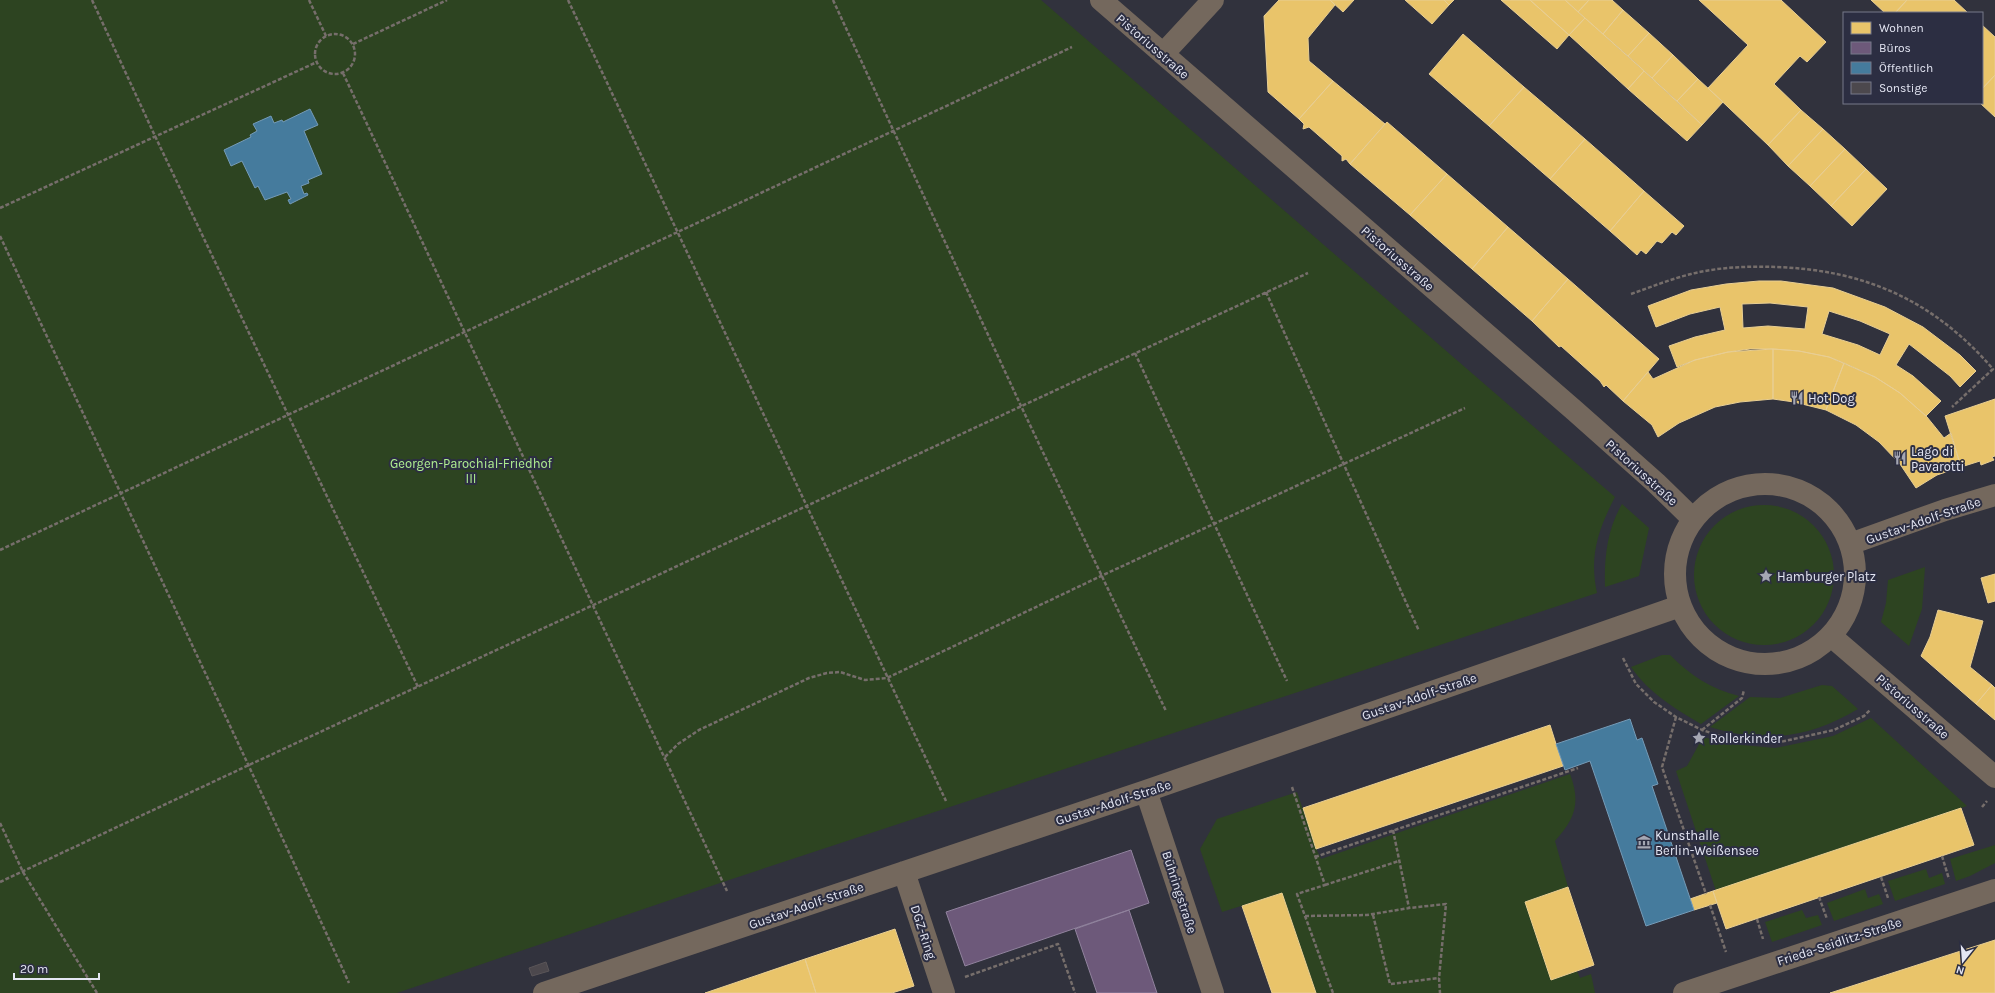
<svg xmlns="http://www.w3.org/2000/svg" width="1995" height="993" font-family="Karla,sans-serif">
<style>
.green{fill:#2d4421}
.homes{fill:#e9c46a;stroke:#e8ce93;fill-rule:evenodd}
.offices{fill:#6d597a;stroke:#91839e}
.public{fill:#457b9d;stroke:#759bb7}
.building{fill:#4c484d;stroke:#5a5558}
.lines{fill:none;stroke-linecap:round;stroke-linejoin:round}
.path{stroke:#766e6b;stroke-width:2.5;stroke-dasharray:4 2;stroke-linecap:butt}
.minor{stroke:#74685d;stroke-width:22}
.labels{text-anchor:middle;stroke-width:4;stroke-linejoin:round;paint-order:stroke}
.street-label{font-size:13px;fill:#e4e6f3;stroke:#2c2e42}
.poi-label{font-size:13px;fill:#e4e6f3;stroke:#2c2e42;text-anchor:start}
.park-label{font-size:13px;fill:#b0f091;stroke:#2c2e42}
</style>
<rect width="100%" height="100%" fill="#31323d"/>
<path class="green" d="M 0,0 L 1041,0 L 1615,497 C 1598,530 1589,556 1597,593 L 723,882 L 397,993 L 0,993 Z
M 1622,504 L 1649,528 L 1639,576 L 1605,587 C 1604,559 1607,529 1622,504 Z
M1694 575a70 70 0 1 1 140 0a70 70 0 1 1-140 0Z
M 1925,567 L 1922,609 L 1909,646 L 1881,622 L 1886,603 L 1888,580 Z
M 1662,655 L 1670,655 C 1690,675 1711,689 1739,696 L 1701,724 C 1674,708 1649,693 1631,667 Z
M 1822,685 L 1832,686 L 1858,709 C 1809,738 1765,744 1710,727 L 1750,697 L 1780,698 Z
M 1871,718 L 1967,806 L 1716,891 L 1676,771 L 1687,766 L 1703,737 L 1730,744 L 1775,748 L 1833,736 Z
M 1570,774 C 1581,803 1575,819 1555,841 L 1568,887 L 1525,902 L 1551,980 L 1577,971 L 1580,978 L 1591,974 L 1595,993 L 1316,993 L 1282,893 L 1222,912 L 1200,849 L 1217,819 L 1297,792 L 1316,848 L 1321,859 Z
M 1995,845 L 1995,863 L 1970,876 L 1956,881 L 1950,859 Z
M 1926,869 L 1929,878 L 1942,873 L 1945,884 L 1895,901 L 1888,881 Z
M 1865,889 L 1868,898 L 1879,894 L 1883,904 L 1834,921 L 1827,903 Z
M 1802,910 L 1806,918 L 1818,915 L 1822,925 L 1772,942 L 1765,922 Z"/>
<path class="homes" d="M 1279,0 L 1330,0 L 1335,5 L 1308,38 L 1309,61 L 1333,81 L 1299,119 L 1268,92 L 1264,16 Z
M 1330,0 L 1354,0 L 1343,12 Z
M 1405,0 L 1444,0 L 1449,5 L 1432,24 Z
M 1444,0 L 1454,0 L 1449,5 Z
M 1501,0 L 1530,0 L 1569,35 L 1557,49 Z
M 1530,0 L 1565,0 L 1585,18 L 1569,35 Z
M 1565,0 L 1589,0 L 1578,12 Z
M 1589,0 L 1612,0 L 1623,10 L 1603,34 L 1578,12 Z
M 1699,0 L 1781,0 L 1826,42 L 1807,62 L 1800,56 L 1774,84 L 1801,110 L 1768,145 L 1708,88 L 1748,45 Z
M 1871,0 L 1907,0 L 1895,13 L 1885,13 Z
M 1907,0 L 1954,0 L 1968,13 L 1895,13 Z
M 1623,10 L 1649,33 L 1628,56 L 1603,34 Z
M 1585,18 L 1644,71 L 1628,89 L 1569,35 Z
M 1982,25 L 1995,37 L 1995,75 L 1982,89 Z
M 1649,33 L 1673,55 L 1652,78 L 1628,56 Z
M 1463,34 L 1524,87 L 1489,126 L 1429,74 Z
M 1673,55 L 1698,79 L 1677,101 L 1652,78 Z
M 1644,71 L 1702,125 L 1687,141 L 1628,89 Z
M 1995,75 L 1995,117 L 1980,103 L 1982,103 L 1982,89 Z
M 1698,79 L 1723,102 L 1702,125 L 1677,101 Z
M 1333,81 L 1385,124 L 1350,164 L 1346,159 L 1342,161 L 1342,156 L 1309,127 L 1303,129 L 1304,124 L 1299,119 Z
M 1524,87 L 1585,139 L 1550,179 L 1489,126 Z
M 1801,110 L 1823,129 L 1788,166 L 1768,145 Z
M 1387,122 L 1447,174 L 1410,215 L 1350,164 Z
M 1823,129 L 1845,149 L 1810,186 L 1788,166 Z
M 1585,139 L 1644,191 L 1610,231 L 1550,179 Z
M 1845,149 L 1866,169 L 1831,206 L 1810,186 Z
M 1866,169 L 1887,189 L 1852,226 L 1831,206 Z
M 1447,174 L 1508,227 L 1472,269 L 1410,215 Z
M 1644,191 L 1684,226 L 1676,235 L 1672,232 L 1662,243 L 1657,241 L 1646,254 L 1641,250 L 1637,255 L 1610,231 Z
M 1508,227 L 1568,279 L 1532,321 L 1472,269 Z
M 1568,279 L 1659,359 L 1623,401 L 1606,385 L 1604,387 L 1600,381 L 1561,346 L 1559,347 L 1532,321 Z
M 1759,281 L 1781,281 L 1833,288 L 1885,307 L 1923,327 L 1960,355 L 1976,371 L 1960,387 L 1950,376 L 1909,344 L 1896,365 L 1913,376 L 1941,401 L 1926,416 L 1900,393 L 1875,377 L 1829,357 L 1799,351 L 1773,349 L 1728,352 L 1695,360 L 1677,367 L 1669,346 L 1695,337 L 1725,330 L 1720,307 L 1690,314 L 1656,327 L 1648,306 L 1691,290 L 1726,284 ZM 1770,303 L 1808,307 L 1805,329 L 1768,326 L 1743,328 L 1742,304 ZM 1829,311 L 1860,321 L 1890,334 L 1880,355 L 1858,345 L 1822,334 Z
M 1750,349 L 1773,349 L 1773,399 L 1740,402 L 1715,407 L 1679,423 L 1658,437 L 1652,425 L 1623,401 L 1648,372 L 1653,379 L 1695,360 L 1728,352 Z
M 1773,349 L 1799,351 L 1829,357 L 1844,363 L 1826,410 L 1794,402 L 1773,399 Z
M 1844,363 L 1875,377 L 1900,393 L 1927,417 L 1944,438 L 1951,433 L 1961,467 L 1937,475 L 1916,488 L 1900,464 L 1879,442 L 1856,425 L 1826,410 Z
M 1995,399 L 1995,456 L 1992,457 L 1994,460 L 1981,465 L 1980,461 L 1961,467 L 1945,416 Z
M 1995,574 L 1995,601 L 1988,603 L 1981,578 Z
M 1938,610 L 1983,621 L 1970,667 L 1992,685 L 1976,704 L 1921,656 L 1930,637 Z
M 1992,685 L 1995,688 L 1995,720 L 1976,704 Z
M 1550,725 L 1563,766 L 1316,849 L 1303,808 Z
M 1961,808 L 1974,845 L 1726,929 L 1713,891 Z
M 1568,887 L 1594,965 L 1551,980 L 1525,902 Z
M 1713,891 L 1717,903 L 1694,910 L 1690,899 Z
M 1282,893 L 1316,993 L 1272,993 L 1242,906 Z
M 895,929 L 914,986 L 892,993 L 816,993 L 805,959 Z
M 1995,940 L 1995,993 L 1830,993 Z
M 805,959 L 816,993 L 705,993 Z"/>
<path class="offices" d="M 1131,850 L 1149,903 L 965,966 L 946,912 Z
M 1129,910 L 1157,993 L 1097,993 L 1075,929 Z"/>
<path class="public" d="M 310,109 L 318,125 L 304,131 L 322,174 L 308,180 L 309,183 L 301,186 L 304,194 L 307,193 L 308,195 L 290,204 L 288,200 L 291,199 L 287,192 L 265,200 L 258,186 L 255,188 L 242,161 L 231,166 L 224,150 L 251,137 L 250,135 L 257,131 L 253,124 L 271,116 L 274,123 L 282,120 L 283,122 Z
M 1630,719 L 1637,740 L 1642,738 L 1658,784 L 1652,786 L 1694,910 L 1646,926 L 1590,761 L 1565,770 L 1556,744 Z"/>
<path class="building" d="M 546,962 L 549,971 L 532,976 L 529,968 Z"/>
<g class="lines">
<path class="path" d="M 92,0 L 155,136 L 418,687
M 309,0 L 326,36
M 568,0 L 946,801
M 833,0 L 1021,406 L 1166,711
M315 54a20 20 0 1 1 40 0a20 20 0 1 1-40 0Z
M 353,44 L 447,0
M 343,73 L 727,891
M 0,208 L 317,62
M 0,236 C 116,485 235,733 349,983
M 1266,292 L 1419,631
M 1631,294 C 1651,287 1671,279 1691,274 C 1719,267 1748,266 1776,267 C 1866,270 1934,301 1993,369 L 1952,407
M 1135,353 L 1287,681
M 0,550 L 1072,47
M 1623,658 L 1636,684 L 1654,702 L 1676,717 L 1702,730 L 1730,739 L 1776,743 L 1834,730 L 1864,716 L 1870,710
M 1676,717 L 1662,767 L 1706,894
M 1702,730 L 1742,698 L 1744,690
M 665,757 L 678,744 L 699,730 L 809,678 L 827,673 L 840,672 L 865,680 L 887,678 L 1101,576 L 1465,408
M 1292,787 L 1325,885 L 1297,894 L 1333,993
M 1982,807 L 1987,801
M 0,823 L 23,872 L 97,993
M 1393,830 L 1409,908
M 1942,856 L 1949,879
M 1315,857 L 1578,768
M 1881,877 L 1888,898
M 0,882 L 249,765 L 1308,273
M 1325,885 L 1399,861
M 1819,897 L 1827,919
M 1710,905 L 1726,952
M 1373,915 L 1390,984 L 1439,978
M 1305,916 L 1367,915 L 1409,908 L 1446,904 L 1439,978 L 1440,993
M 1757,919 L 1763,939
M 965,977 L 1058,944 L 1075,993"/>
<path class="minor" d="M 1101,0 L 1575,411 L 1656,483 L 1693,519
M 1163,54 L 1213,0
M1675 574a90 90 0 1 1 180 0a90 90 0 1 1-180 0Z
M 1850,544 L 1945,510 L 1995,495
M 1831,636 L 1995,777
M 1146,791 L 1213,993
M 904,872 L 944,993
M 544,993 L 1146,791 L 1680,606
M 1684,993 L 1995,890"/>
</g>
<defs>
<g id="restaurant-bare" transform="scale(1.08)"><path d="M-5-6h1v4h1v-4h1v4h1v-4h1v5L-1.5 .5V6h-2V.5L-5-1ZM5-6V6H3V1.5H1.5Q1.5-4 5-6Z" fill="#a5a7b3" stroke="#2c2e42" stroke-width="2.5" paint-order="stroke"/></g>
<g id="sight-bare" transform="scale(1.08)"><path d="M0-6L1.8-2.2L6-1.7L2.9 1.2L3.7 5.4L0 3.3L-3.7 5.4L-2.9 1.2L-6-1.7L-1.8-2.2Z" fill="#a5a7b3" stroke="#2c2e42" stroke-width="2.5" paint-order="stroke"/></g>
<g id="museum-bare" transform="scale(1.08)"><path d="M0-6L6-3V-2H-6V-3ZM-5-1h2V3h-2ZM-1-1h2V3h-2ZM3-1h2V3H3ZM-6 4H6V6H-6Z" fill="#a5a7b3" stroke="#2c2e42" stroke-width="2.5" paint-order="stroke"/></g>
</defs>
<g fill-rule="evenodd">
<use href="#restaurant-bare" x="1797" y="398"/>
<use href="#restaurant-bare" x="1900" y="458"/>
<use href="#sight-bare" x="1766" y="576"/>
<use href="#sight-bare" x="1699" y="738"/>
<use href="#museum-bare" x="1644" y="842"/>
</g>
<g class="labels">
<g class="street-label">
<text transform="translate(1153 46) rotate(41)" y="5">Pistoriusstraße</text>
<text transform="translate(1398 258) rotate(41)" y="5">Pistoriusstraße</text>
<text transform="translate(1642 472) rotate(42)" y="5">Pistoriusstraße</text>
<text transform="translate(1923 520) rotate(-19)" y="5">Gustav-Adolf-Straße</text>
<text transform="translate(1419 696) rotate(-19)" y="5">Gustav-Adolf-Straße</text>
<text transform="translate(1913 706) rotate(41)" y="5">Pistoriusstraße</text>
<text transform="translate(1113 802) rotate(-18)" y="5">Gustav-Adolf-Straße</text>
<text transform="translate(1180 892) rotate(72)" y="5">Bühringstraße</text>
<text transform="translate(806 905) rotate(-19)" y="5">Gustav-Adolf-Straße</text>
<text transform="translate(924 932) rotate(72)" y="5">DGZ-Ring</text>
<text transform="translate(1839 941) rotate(-18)" y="5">Frieda-Seidlitz-Straße</text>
</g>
<g class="poi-label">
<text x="1808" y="403">Hot Dog</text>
<text x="1911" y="456">Lago di<tspan x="1911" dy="15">Pavarotti</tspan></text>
<text x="1777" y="581">Hamburger Platz</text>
<text x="1710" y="743">Rollerkinder</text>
<text x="1655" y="840">Kunsthalle<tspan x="1655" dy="15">Berlin-Weißensee</tspan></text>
</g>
<g class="park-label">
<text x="471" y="468">Georgen-Parochial-Friedhof<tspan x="471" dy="15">III</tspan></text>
</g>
</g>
<rect x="1843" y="12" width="140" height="92" fill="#2c2e42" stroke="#767889"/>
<rect x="1851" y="22" width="20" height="12" fill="#e9c46a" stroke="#767889"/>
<text x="1879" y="32" font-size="12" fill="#e4e6f3">Wohnen</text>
<rect x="1851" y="42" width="20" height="12" fill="#6d597a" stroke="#767889"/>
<text x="1879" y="52" font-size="12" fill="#e4e6f3">Büros</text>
<rect x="1851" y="62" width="20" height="12" fill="#457b9d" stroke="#767889"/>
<text x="1879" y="72" font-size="12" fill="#e4e6f3">Öffentlich</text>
<rect x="1851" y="82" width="20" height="12" fill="#4c484d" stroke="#767889"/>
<text x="1879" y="92" font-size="12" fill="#e4e6f3">Sonstige</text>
<g transform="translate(1963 961) rotate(197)" stroke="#2c2e42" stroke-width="3" paint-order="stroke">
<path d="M0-3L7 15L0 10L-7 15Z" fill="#e4e6f3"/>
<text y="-6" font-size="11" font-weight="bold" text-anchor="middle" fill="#e4e6f3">N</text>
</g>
<path d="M14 973v6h85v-6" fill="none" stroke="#e4e6f3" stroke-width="2"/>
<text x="20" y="973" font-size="12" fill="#e4e6f3" stroke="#2c2e42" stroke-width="3" paint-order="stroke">20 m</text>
</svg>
